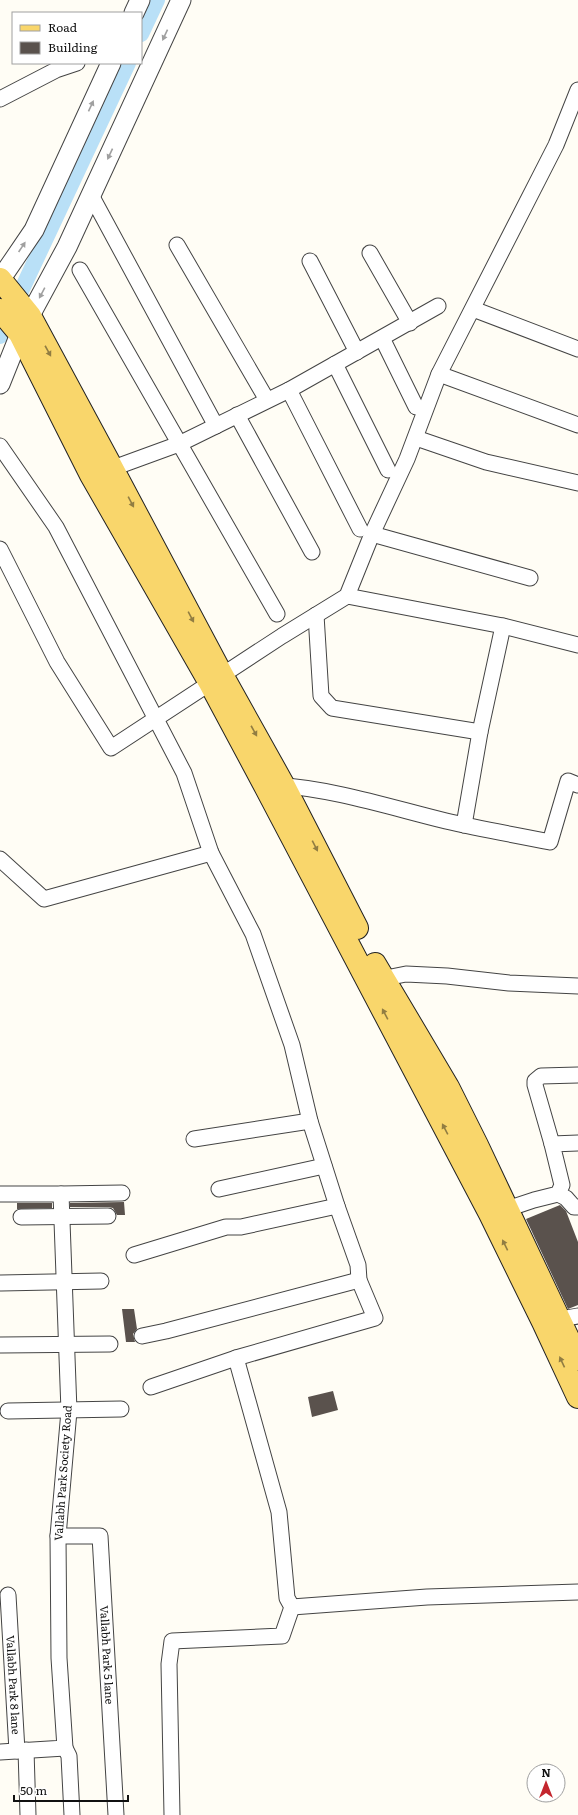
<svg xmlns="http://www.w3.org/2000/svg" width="578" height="1815" font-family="Literata,serif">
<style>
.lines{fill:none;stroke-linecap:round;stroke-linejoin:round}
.canal{stroke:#b9e0f7;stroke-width:16}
.building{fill:#5a524d}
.minor-casing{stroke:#444;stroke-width:17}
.tertiary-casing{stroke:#444;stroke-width:21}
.primary-casing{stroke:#222;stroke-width:24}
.minor{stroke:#fff;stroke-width:15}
.tertiary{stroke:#fff;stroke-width:19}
.primary{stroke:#f9d66b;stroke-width:22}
.oneway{fill:#a0a0a0}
.oneway2{fill:#917d42}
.labels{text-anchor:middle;stroke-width:4;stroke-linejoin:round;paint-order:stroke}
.street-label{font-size:11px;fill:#111;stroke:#fff}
</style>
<rect width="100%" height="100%" fill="#fffdf5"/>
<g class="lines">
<path class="canal" d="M 141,34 L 157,0
M 0,336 L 128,63"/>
</g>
<path class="building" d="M 124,1202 L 125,1215 L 117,1215 L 113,1208 L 108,1207 L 70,1207 L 70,1203 Z
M 17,1203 L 52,1203 L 52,1208 L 17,1209 Z
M 560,1205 L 566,1211 L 578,1242 L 578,1305 L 568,1309 L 526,1219 Z
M 122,1309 L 134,1309 L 137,1329 L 133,1334 L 135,1342 L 126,1342 Z
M 333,1391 L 338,1410 L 312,1417 L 308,1397 Z"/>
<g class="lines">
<g class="minor-casing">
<g id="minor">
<path d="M 0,99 L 56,70 L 77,63"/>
<path d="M 91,195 L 216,426"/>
<path d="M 177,245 L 267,400"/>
<path d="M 370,253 L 410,323"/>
<path d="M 310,261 L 357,352"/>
<path d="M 80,270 L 277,614"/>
<path d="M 473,309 L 578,349"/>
<path d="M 382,338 L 416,407"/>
<path d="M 335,364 L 388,470"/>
<path d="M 439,374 L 578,425"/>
<path d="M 289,390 L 360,529"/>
<path d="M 237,415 L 312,552"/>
<path d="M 416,438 L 486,462 L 578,483"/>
<path d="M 0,446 L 56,527 L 184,773 L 211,853 L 253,934 L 292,1045 L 310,1121 L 337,1206 L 358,1265 L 359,1280 L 375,1318 L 236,1358 L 151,1387"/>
<path d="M 105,471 L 179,444 L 289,390 L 438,306"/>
<path d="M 372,534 L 530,578"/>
<path d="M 0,549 L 57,662 L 111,748 L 282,636 L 347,596 L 372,534 L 407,459 L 439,374 L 556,145 L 578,90"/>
<path d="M 347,596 L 503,626 L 578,645"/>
<path d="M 316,615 L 321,696 L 332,708 L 480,732"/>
<path d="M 276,785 C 334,789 389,807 446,821 C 480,829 516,835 550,842 L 568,781 L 578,785"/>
<path d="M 464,825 L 480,732 L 503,626"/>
<path d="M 0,859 L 44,899 L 211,853"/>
<path d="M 376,980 L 406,974 L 447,976 L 509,983 L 578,986"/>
<path d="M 194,1139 L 310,1121"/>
<path d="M 552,1144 L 535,1085 L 535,1081 L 541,1076 L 578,1075"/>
<path d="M 219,1189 L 324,1166"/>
<path d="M 0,1194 L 61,1194 L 69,1411 L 58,1536 L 59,1658 L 65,1748 L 0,1752"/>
<path d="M 61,1194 L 122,1193"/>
<path d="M 558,1194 L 566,1198 L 574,1207 L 578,1207"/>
<path d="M 498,1212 L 534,1200 L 558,1194 L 562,1185 L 552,1144 L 578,1143"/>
<path d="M 21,1217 L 108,1216"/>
<path d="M 134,1255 L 226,1227 L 241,1227 L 337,1206"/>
<path d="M 1,1283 L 101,1281"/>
<path d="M 550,1321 L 578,1316"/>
<path d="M 142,1336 L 166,1331 L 359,1280"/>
<path d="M 1,1345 L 110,1344"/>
<path d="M 8,1411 L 121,1409"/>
<path id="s1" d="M 58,1536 L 100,1536 L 116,1815"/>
<path id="s2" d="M 8,1595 L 17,1751"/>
<path d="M 292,1607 L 427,1597 L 578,1592"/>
<path d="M 65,1748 L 69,1756 L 72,1815"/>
<path d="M 26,1750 L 28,1815"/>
<path d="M 172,1815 L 169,1664 L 172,1641 L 282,1636 L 292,1607 L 287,1598 L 279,1512 L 236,1358"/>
</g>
</g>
<g class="tertiary-casing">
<path id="tertiary" d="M 134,13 L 140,0
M 0,280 L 34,230 L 111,63
M 0,384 L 20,334 L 67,247 L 181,0"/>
</g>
<g class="primary-casing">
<path id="primary" d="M 0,279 L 30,316 L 112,468 L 222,675 L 284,786 L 357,928
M 0,310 L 20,334 L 91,475 L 210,683 L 264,784 L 490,1214 L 543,1322 L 578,1397
M 375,964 L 448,1087 L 477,1145 L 578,1359"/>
</g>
<use href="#minor" class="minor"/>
<use href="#tertiary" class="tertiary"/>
<use href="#primary" class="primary"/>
</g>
<defs><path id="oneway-solid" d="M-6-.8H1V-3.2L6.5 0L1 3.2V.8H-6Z"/></defs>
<g class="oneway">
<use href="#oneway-solid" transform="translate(165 35) rotate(115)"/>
<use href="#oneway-solid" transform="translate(91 106) rotate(-65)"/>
<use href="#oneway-solid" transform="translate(110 154) rotate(115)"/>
<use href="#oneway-solid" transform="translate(22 247) rotate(-56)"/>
<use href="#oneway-solid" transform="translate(42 293) rotate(118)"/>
</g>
<g class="oneway2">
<use href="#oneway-solid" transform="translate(48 351) rotate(61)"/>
<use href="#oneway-solid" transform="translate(131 502) rotate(62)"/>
<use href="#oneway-solid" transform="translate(191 617) rotate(62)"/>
<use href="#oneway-solid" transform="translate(254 731) rotate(61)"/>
<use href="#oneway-solid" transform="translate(315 846) rotate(63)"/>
<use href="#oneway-solid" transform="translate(385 1014) rotate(-118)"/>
<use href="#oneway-solid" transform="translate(445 1129) rotate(-118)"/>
<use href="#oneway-solid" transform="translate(505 1245) rotate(-116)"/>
<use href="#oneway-solid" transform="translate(562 1362) rotate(-115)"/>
</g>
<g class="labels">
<g class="street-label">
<text transform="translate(63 1473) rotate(-86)" y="4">Vallabh Park Society Road</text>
<text dy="4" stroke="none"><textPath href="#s1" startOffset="161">Vallabh Park 5 lane</textPath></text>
<text dy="4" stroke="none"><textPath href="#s2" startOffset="90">Vallabh Park 8 lane</textPath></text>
</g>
</g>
<rect x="12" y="12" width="130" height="52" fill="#ffffff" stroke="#a0a0a0"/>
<rect x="20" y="25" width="20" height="6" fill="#f9d66b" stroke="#a0a0a0"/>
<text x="48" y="32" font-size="12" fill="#111111">Road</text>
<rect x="20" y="42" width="20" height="12" fill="#5a524d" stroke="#a0a0a0"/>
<text x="48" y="52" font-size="12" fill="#111111">Building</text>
<g transform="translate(546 1783)"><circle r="19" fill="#ffffff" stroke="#a0a0a0"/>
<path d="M0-3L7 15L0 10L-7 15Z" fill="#c4262e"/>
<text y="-6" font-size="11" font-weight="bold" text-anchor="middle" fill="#111111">N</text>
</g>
<path d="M14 1795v6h114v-6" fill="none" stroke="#111111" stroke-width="2"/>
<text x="20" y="1795" font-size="12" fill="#111111" stroke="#ffffff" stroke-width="3" paint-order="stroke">50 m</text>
</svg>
